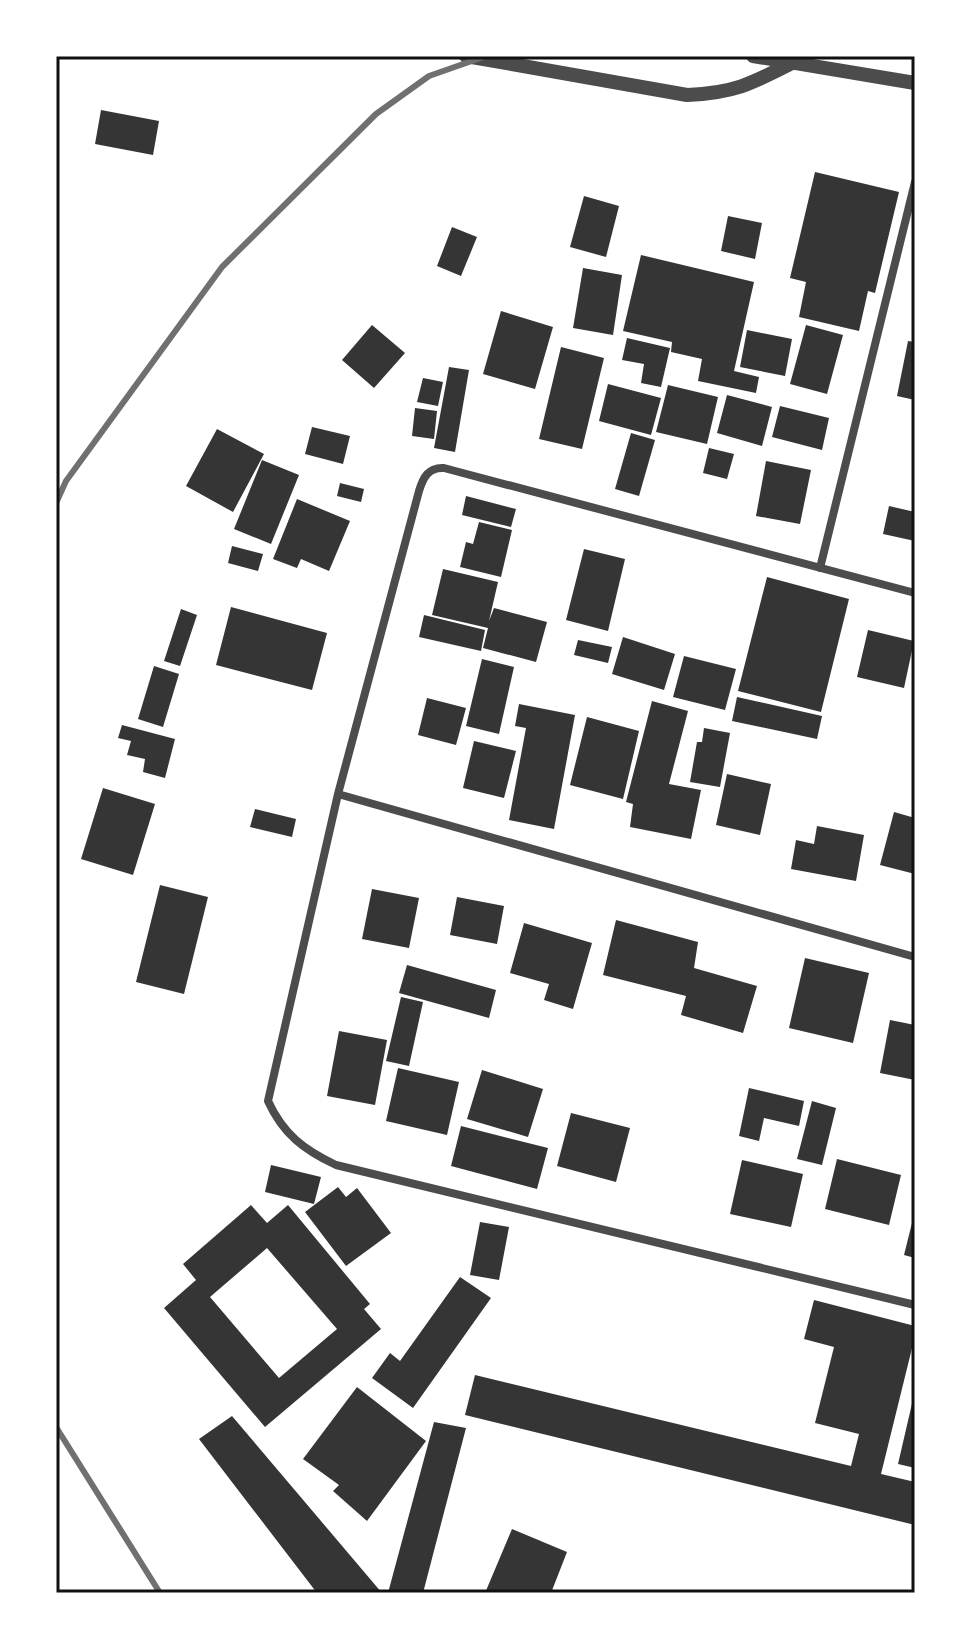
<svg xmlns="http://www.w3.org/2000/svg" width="971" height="1649" font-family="'Roboto Condensed',sans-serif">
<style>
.building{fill:#353535;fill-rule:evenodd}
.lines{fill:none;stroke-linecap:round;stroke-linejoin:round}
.minor{stroke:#4c4c4c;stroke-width:8}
.tertiary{stroke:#4c4c4c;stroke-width:14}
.rail{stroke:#707070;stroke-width:6}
.neatline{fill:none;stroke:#111;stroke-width:3}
</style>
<rect width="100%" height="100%" fill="#fff"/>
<path class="building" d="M 101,110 L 159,121 L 153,155 L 95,144 Z
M 815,172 L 899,192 L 875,293 L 868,291 L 859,331 L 799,317 L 806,282 L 790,278 Z
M 584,196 L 619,206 L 606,257 L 570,247 Z
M 728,216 L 762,223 L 755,259 L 721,251 Z
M 452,227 L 477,237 L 461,276 L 437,266 Z
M 641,255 L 754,282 L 734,371 L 759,377 L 756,393 L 698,381 L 702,359 L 671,352 L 672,342 L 623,331 Z
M 583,268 L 622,275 L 613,335 L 573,328 Z
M 501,311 L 553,327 L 535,389 L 483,374 Z
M 372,325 L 405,353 L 374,388 L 342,360 Z
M 806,325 L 843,335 L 827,394 L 790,384 Z
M 747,330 L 792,339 L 785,376 L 740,367 Z
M 627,338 L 670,348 L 661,387 L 641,383 L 644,364 L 622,360 Z
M 908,341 L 915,342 L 915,400 L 897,396 Z
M 561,347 L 604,358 L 582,449 L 539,439 Z
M 449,367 L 469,370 L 455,452 L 434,448 Z
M 423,378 L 443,382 L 438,406 L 417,402 Z
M 608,384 L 661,398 L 651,435 L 599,421 Z
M 668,385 L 718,397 L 707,444 L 656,432 Z
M 727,395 L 772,407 L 762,446 L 717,433 Z
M 780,406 L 829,418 L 822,450 L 772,437 Z
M 415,408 L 437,411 L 434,439 L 412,436 Z
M 312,427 L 350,436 L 343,464 L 305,454 Z
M 217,429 L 264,454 L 233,512 L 186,486 Z
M 631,433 L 655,440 L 639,496 L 615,489 Z
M 709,448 L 734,454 L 727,479 L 703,473 Z
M 262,460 L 299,475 L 271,544 L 234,529 Z
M 766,461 L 811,470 L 800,524 L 756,516 Z
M 340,483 L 364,489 L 361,502 L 337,496 Z
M 466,496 L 516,509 L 511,527 L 462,515 Z
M 297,499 L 350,521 L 329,571 L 301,559 L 297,568 L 273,559 Z
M 889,506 L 915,512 L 915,541 L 883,534 Z
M 479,522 L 512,530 L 501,577 L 460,567 L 466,542 L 473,544 Z
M 232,546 L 263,554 L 258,571 L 228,563 Z
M 584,549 L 625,559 L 608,631 L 566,620 Z
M 443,569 L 498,582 L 489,621 L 494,608 L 547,622 L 536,662 L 483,648 L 488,628 L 432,615 Z
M 767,577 L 849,599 L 821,712 L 738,691 Z
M 231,607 L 327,633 L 312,690 L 216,665 Z
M 181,609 L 197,615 L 180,666 L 164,661 Z
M 424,615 L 485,630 L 481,651 L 419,637 Z
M 868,630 L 914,641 L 904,688 L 857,677 Z
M 623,637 L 675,654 L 664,690 L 612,674 Z
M 578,640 L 612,647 L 608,663 L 574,655 Z
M 684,656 L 736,669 L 725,710 L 673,697 Z
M 482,659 L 514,667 L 499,734 L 466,726 Z
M 154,666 L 179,674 L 163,727 L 138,719 Z
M 737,697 L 822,716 L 817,739 L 732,721 Z
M 427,698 L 466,708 L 456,745 L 418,735 Z
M 652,701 L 688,711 L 669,784 L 701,790 L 691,839 L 630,827 L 633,804 L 626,802 Z
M 519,704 L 575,715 L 554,829 L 509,820 L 526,728 L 515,726 Z
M 587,717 L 639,731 L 623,799 L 570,785 Z
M 122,725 L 175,739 L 165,778 L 143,772 L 145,759 L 127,755 L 131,741 L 118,738 Z
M 704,728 L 730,733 L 720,787 L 690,782 L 697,742 L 702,742 Z
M 474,741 L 516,751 L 504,798 L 463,788 Z
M 727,774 L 771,784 L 760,835 L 716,825 Z
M 103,788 L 155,804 L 133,875 L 81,859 Z
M 255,809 L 296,819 L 292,837 L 250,827 Z
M 894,812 L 915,818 L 915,874 L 880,865 Z
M 817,826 L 864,835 L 856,881 L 791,869 L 796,840 L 814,844 Z
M 160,885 L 208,897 L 184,994 L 136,982 Z
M 372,889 L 419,898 L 409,948 L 362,939 Z
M 457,897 L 504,906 L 497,944 L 450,935 Z
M 616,920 L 698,942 L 694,968 L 757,986 L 743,1033 L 681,1015 L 686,996 L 603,975 Z
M 524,923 L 592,943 L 573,1009 L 544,1000 L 549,984 L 510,973 Z
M 805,958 L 869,973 L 853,1043 L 789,1028 Z
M 407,965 L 496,990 L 489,1018 L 399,993 Z
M 401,997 L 423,1002 L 409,1066 L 386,1061 Z
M 890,1020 L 915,1025 L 915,1080 L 880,1073 Z
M 339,1031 L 387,1040 L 375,1105 L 327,1096 Z
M 398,1068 L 459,1082 L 447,1135 L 386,1121 Z
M 482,1070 L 543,1089 L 528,1137 L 467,1119 Z
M 749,1088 L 804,1101 L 799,1126 L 764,1118 L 759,1141 L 739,1136 Z
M 812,1101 L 836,1108 L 822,1165 L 797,1159 Z
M 571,1113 L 630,1128 L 616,1182 L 557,1166 Z
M 461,1126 L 548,1148 L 537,1189 L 451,1166 Z
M 837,1159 L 901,1175 L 889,1225 L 825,1209 Z
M 742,1160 L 803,1174 L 791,1227 L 730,1214 Z
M 271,1165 L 321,1177 L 314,1204 L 265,1192 Z
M 338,1187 L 346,1197 L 357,1188 L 391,1233 L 346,1266 L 305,1212 Z
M 251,1205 L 267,1223 L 288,1205 L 370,1304 L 364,1309 L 381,1329 L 265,1427 L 164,1308 L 196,1280 L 183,1264 ZM 267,1248 L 337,1329 L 279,1378 L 210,1297 Z
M 914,1215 L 915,1215 L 915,1258 L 904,1255 Z
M 480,1222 L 509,1227 L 499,1280 L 470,1275 Z
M 460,1277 L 491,1298 L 413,1408 L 372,1378 L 390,1353 L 400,1361 Z
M 814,1300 L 915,1326 L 915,1336 L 881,1474 L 915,1482 L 915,1525 L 465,1415 L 475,1375 L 851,1466 L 859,1434 L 815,1423 L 834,1347 L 804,1339 Z
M 357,1387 L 426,1441 L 367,1521 L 333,1491 L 339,1485 L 303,1459 Z
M 914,1395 L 915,1395 L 915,1468 L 898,1464 Z
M 232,1416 L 382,1593 L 317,1593 L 199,1439 Z
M 434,1422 L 466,1428 L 423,1593 L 388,1593 Z
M 512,1529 L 567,1552 L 551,1593 L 485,1593 Z"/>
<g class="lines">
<path class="minor" d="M 820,568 L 915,182
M 915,593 L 444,468 C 428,467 423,478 419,491 L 338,794 L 268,1101 C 283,1134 304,1150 336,1165 L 915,1305
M 338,794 L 915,957"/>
<path class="tertiary" d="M 466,56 L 687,95 C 734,93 751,84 792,63
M 753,56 L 915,83"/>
<path class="rail" d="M 56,503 L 66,481 L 222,267 L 376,114 L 429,76 L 486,56
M 56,1427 L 160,1593"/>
</g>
<rect width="971" height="1649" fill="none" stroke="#ffffff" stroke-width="116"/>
<rect x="58" y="58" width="855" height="1533" class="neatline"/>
</svg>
